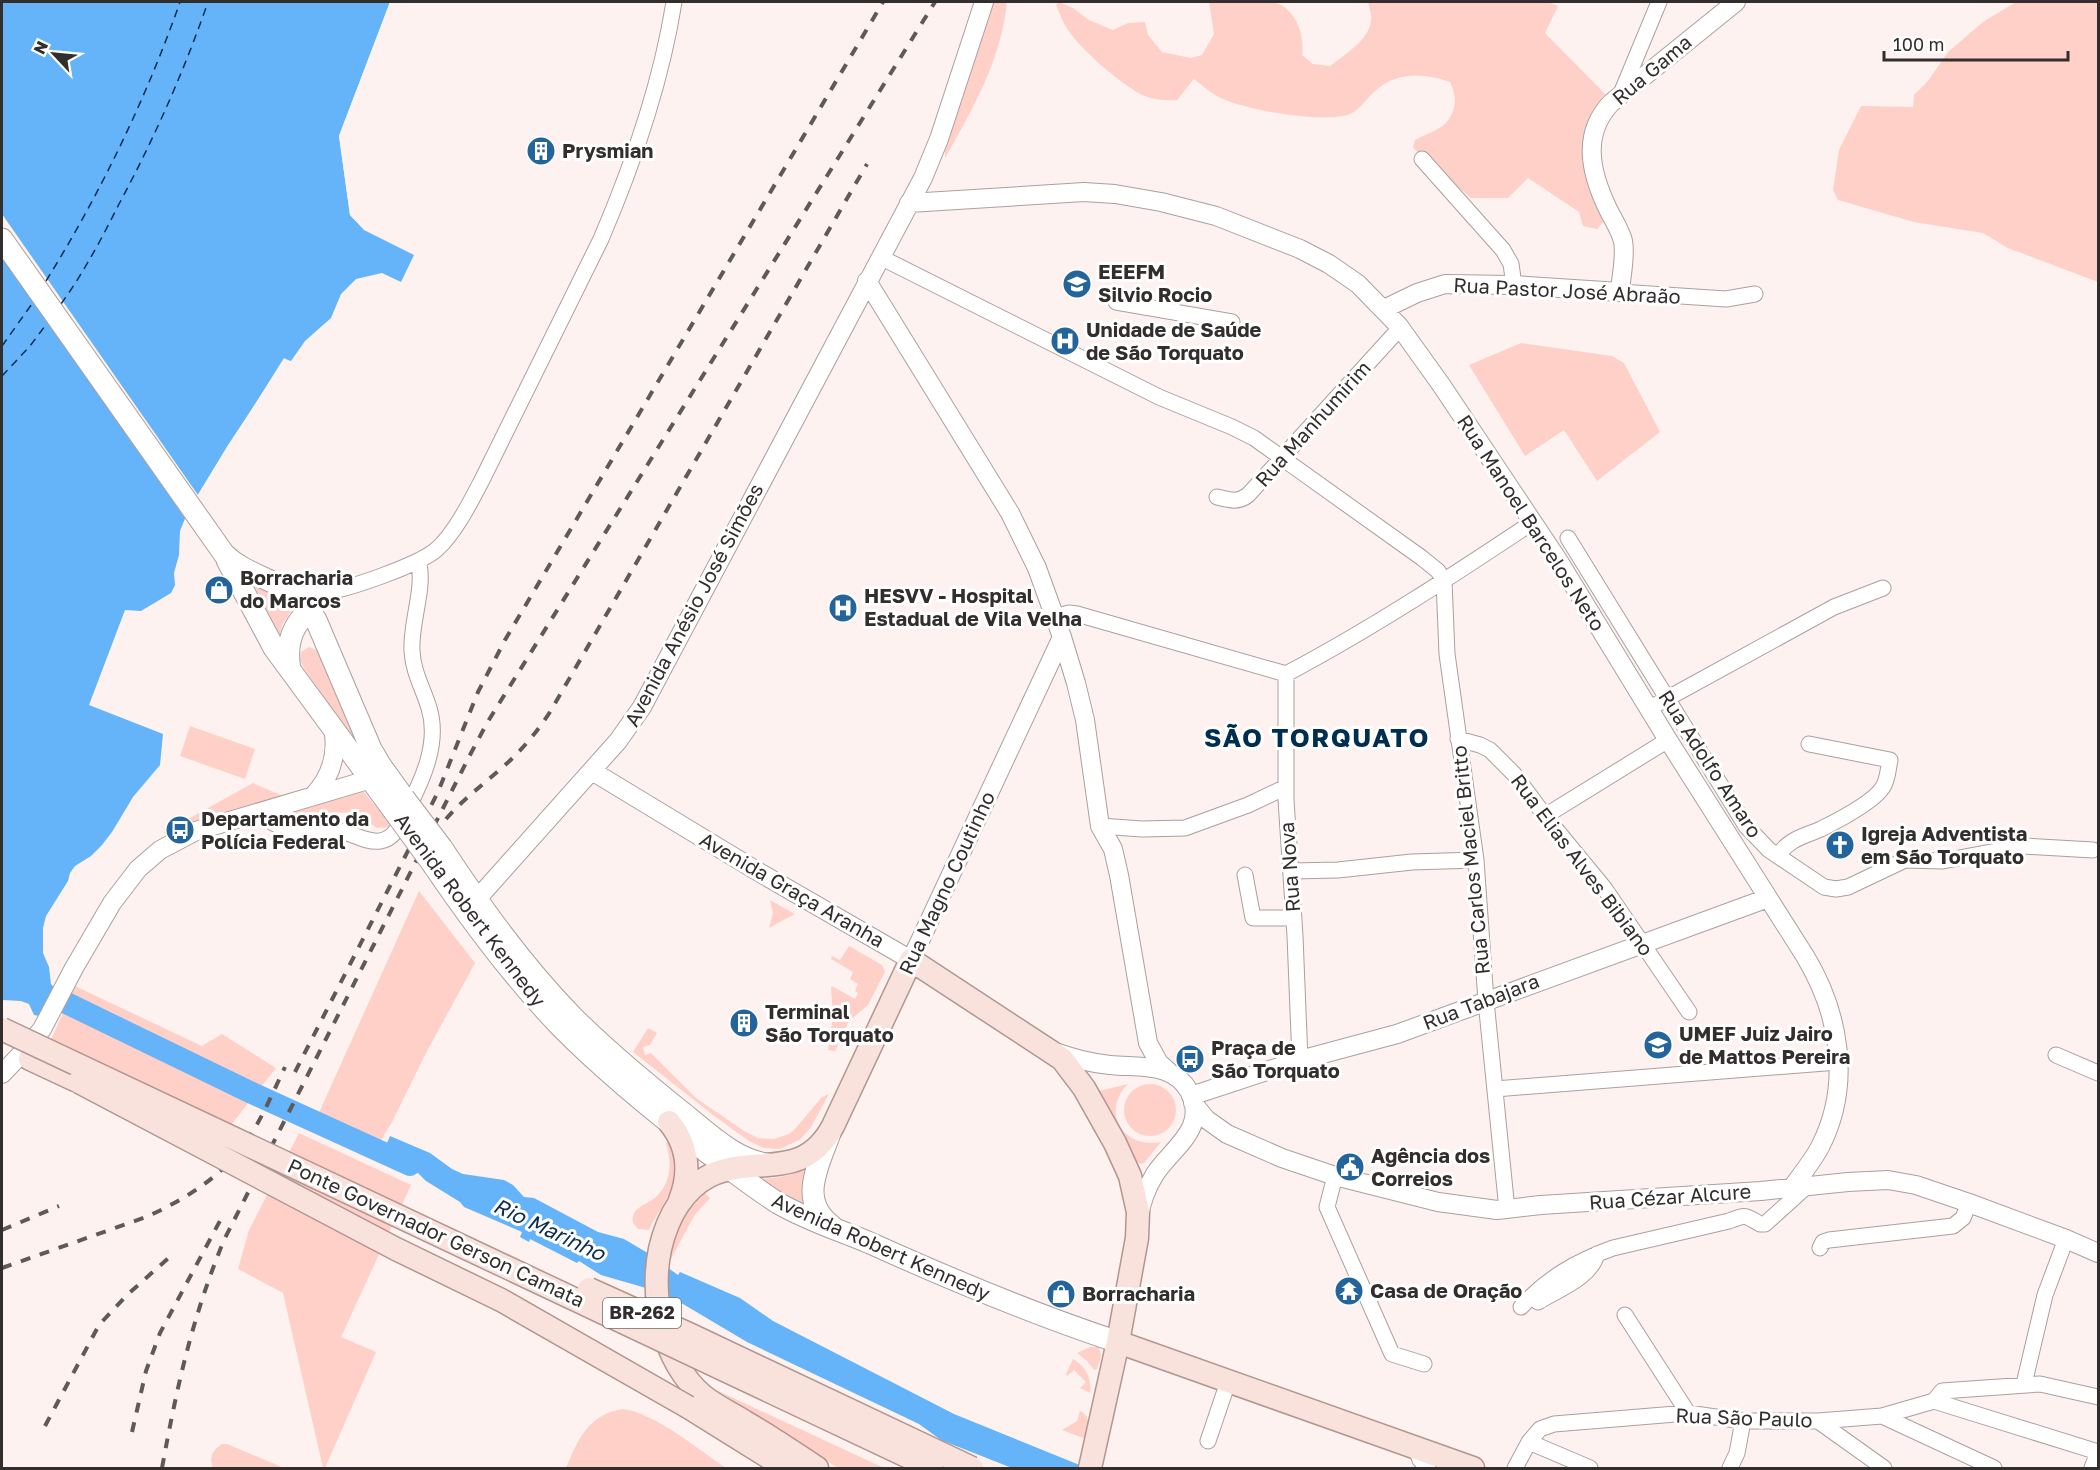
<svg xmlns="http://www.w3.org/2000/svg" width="2100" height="1470" font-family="'Golos Text',sans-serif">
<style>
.green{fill:#ffd0c7}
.water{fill:#65b3f8}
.pier{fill:#fdf2ef}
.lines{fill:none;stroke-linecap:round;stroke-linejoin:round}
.river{stroke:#65b3f8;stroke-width:22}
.ferry{stroke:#0d2e4a;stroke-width:1.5;stroke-dasharray:8 6;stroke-linecap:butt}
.minor-casing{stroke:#aaa09e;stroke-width:17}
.tertiary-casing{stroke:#aaa09e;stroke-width:20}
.secondary-casing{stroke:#aaa09e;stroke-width:23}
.primary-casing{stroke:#b19590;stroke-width:25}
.minor{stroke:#fff;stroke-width:15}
.tertiary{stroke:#fff;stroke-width:18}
.secondary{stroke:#fff;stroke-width:21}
.primary{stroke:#f9e1dc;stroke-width:22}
.rail{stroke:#5f5958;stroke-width:4;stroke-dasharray:10 10;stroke-linecap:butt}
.secondary-bridge-casing{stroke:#aaa09e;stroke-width:23;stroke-linecap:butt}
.primary-bridge-casing{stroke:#b19590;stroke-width:25;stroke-linecap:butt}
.secondary-bridge{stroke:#fff;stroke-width:21}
.primary-bridge{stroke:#f9e1dc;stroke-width:22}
.labels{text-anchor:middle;stroke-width:6;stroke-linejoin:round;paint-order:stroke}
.shield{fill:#fff;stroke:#706d6c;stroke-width:1.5}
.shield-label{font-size:18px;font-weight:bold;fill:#322e2d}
.street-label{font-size:20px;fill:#322e2d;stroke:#fff}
.poi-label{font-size:20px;font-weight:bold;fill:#322e2d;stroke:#fff;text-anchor:start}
.water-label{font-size:21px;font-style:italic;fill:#0d2e4a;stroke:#fff}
.district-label{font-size:26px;font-weight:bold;letter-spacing:1.5px;fill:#002e51;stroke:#fff}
</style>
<rect width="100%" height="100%" fill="#fdf2ef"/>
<path class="green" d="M 992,2 L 1007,2 C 1001,60 974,107 945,158 L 945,150 Z
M 1059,2 L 1073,8 L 1089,20 L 1113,30 L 1128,23 L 1145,22 L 1148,35 L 1162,52 L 1191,58 L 1202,55 L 1214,34 L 1209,2 C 1227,2 1255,0 1272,2 C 1295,6 1305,34 1302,55 L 1313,64 L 1330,66 C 1344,55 1369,40 1371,21 C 1372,15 1369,7 1368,2 L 1548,2 L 1558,6 L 1545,33 L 1605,94 C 1571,138 1580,174 1604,221 L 1597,229 L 1583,226 L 1579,212 L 1528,178 L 1508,198 L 1471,198 L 1413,148 L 1415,140 C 1424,135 1439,130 1446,123 C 1457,110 1457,96 1450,82 C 1423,73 1396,71 1373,93 C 1365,100 1361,109 1350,114 C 1324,124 1240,110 1215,95 C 1208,91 1201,84 1194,79 L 1177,100 C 1166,101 1155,100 1145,96 C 1125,88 1080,49 1068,30 C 1063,23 1060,14 1056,5 Z
M 2016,2 L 2098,2 L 2098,282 L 2008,248 L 1983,233 L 1914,222 L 1838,200 L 1833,190 L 1839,150 L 1861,106 L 1913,107 L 1914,95 L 1928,81 L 1948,52 L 1983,22 Z
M 1521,343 L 1612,356 L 1624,363 L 1660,432 L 1597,481 L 1564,430 L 1525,456 L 1469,365 Z
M 243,578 L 275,595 L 292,610 L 282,625 L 278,644 Z
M 309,647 L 319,651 L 399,806 L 303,667 L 300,659 L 301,652 Z
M 190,726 L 255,749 L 245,779 L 180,756 Z
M 253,783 L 285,797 L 213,816 L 172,833 L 163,833 Z
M 363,791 L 393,827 L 377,828 C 354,812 348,810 319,815 C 311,817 305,822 296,822 L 283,814 Z
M 419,891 L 475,963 L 426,1053 L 392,1122 L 378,1145 L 317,1117 Z
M 770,900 L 795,914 L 769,928 L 773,913 Z
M 849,946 L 882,965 L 885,972 L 868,1005 L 849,1021 L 835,1051 L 828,1050 L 833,1016 L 831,988 L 832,986 L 855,999 L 858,993 L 855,991 L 858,984 L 850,979 L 853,972 L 831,959 L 832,956 L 840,960 Z
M 75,986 L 202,1046 L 222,1034 L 276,1068 L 231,1125 L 50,1042 Z
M 648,1028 L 657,1033 L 650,1045 L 643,1047 L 645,1055 L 651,1053 L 696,1098 L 744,1131 L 758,1138 L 774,1139 L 789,1134 L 795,1129 L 822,1097 L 829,1094 L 811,1127 L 801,1139 L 780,1149 L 764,1148 L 749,1141 L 713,1115 L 633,1052 Z
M1124 1110a26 26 0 1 1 52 0a26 26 0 1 1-52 0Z
M 1128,1084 C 1100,1112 1123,1149 1161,1142 L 1144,1163 L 1141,1164 L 1136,1162 L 1099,1091 Z
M 299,1133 L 411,1185 L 341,1337 L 376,1352 L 325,1468 L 323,1468 L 283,1293 L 238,1269 L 249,1230 Z
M 669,1140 C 689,1178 665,1197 649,1230 L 638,1229 L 633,1223 C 630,1207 647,1205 656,1197 C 663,1190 668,1181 669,1171 C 671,1161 668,1152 666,1143 Z
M 814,1164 L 803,1192 L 807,1209 L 756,1178 C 777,1180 796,1175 814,1164 Z
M 705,1193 L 710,1198 L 694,1216 L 671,1259 C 673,1225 682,1217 705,1193 Z
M 1090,1347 L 1099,1347 L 1101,1356 L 1097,1369 L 1094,1370 L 1087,1361 L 1077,1353 Z
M 1073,1359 C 1086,1367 1092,1378 1090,1393 L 1080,1388 L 1086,1382 L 1074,1370 L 1067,1376 L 1066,1374 Z
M 714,1389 L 884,1468 L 838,1468 Z
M 623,1409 C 655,1413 699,1450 726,1468 L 566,1468 C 578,1440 588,1414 623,1409 Z
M 1080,1411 C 1092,1416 1088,1429 1086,1439 L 1062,1430 L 1077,1421 Z
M 222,1444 L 227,1444 L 284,1468 L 213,1468 C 209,1458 212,1450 222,1444 Z"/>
<path class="water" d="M 2,2 L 390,2 L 339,136 L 350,215 L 364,230 L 414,255 L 401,282 L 382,273 L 356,279 L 341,294 L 331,318 L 305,341 L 291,361 L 285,359 L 228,445 L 188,511 L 180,531 L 179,555 L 174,573 L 175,585 L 171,593 L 141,611 L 125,610 L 89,705 L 163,734 L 160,765 L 133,797 L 112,832 L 102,845 L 91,856 L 75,866 L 70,873 L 68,881 L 46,916 L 43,928 L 43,953 L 49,967 L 51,984 L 57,992 L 44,1017 L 34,1015 L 29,1004 L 21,1001 L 2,1000 Z
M 390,1136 L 430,1153 L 452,1169 L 463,1174 L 504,1180 L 513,1185 L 524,1197 L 534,1198 L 598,1232 L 624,1239 L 646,1252 L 678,1275 L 680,1272 L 740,1298 L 773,1321 L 954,1414 L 1087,1468 L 1012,1468 L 941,1440 L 919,1424 L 747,1342 L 683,1304 L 646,1288 L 601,1275 L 579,1261 L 577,1263 L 530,1239 L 529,1242 L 520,1237 L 522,1232 L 464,1207 L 460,1202 L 426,1181 L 413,1168 L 382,1155 Z"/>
<path class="pier" d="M 390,2 L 393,2 L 342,136 L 353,214 L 358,219 L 357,222 L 350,215 L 339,136 Z
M 2,214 L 198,495 L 284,358 L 291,362 L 289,364 L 285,362 L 230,447 L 187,521 L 2,257 Z"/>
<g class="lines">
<path class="river" d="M 54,997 L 252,1093 L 410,1165"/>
<path class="ferry" d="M 46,281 C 100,194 146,99 180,2
M 61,304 C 84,272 102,238 119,204 C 154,139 184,71 208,2
M 2,346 L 34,301
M 2,376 L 30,346 L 48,322"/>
<g class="minor-casing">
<path id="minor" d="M 1620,96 L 1659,2
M 1422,159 L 1503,250 L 1511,264 L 1514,285
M 880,257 L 1159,397 L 1232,427 L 1254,438 L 1422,558 L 1438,571 L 1444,581 L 1447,654 L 1476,860 L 1486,1001 L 1507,1210
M 1620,292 L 1726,299 L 1755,294
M 1116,302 L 1232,322
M 1217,497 C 1229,500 1238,503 1248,495 L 1400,328
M 1568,538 L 1746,826 L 1769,850 L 1824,887 L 1836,889 L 1848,887 L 1905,860 L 1943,861 L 2023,846 L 2093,850
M 289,589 C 300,593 313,594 325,592 C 347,590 421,564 437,549 C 455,533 471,501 482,480 L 601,239 C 634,162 661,84 674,2
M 1055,617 L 1069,613 L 1077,614 L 1286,674
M 1286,674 L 1286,800 L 1295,936 L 1300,1060
M 1286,674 C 1371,629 1452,576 1533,522
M 1648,709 L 1834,607 L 1883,588
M 1458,739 L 1480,745 L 1490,750 L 1514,774 L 1545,816 L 1605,889 L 1689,1012
M 260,812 C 282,837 306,828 336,830 C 351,832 365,843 380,841 C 395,839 400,824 406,812 C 422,781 440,743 429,708 C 423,688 413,672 412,651 C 410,623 426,586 418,561
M 1545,816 L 1668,740
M 1100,826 L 1142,829 L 1185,828 L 1248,805 L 1286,787
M 1778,856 C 1788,839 1805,836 1821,829 C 1837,821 1874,802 1883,787 C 1888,779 1888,769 1890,760 L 1809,744
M 1292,871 L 1338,870 L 1412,862 L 1476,860
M 1245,875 L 1253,918 L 1294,918
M 2056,1055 L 2098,1073
M 1495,1089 L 1838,1062
M 1335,1176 L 1327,1207 L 1392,1354 L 1424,1364
M 1820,1248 L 1823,1242 L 1829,1240 L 1953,1226 L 1963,1218 L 1969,1203
M 1538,1302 C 1557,1290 1591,1278 1597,1254
M 1521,1307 C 1547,1278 1577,1261 1613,1248 L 1729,1221 C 1746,1214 1745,1215 1760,1224 L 1765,1224 L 1806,1187
M 1625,1315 L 1688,1413
M 2024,1384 L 2045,1295 L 2066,1239
M 1934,1401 L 2098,1452
M 1882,1416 L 1994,1468
M 1818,1421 L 1884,1468
M 1208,1441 L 1228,1382
M 1529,1442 L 1590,1468
M 1415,1446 L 1420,1460 L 1428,1468
M 1515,1468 L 1529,1442 L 1540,1429 L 1554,1424 L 1688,1413 L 1743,1421 L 1818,1421 L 1882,1416 L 1934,1401 L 1942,1391 L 2040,1384 L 2098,1397
M 1730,1468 L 1737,1453 L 1743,1421
M 2092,1468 L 2098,1452"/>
</g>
<g class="tertiary-casing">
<path id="tertiary" d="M 909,203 L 1084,192 L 1115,194 L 1161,202 L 1216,216 L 1300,249 L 1329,264 L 1358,284 L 1399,326 L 1442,386 L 1558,560 L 1668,740 L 1805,956 C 1840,1014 1852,1085 1820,1147 C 1812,1162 1801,1175 1791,1189
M 867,281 L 1010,513 L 1037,568 L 1062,637 L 1076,683 L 1085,720 L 1100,826 L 1113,849 L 1119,875 L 1148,1043 L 1159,1063 L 1170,1073
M 1384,309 L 1417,293 L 1445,284 L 1514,285 L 1620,292 C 1621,276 1626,256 1623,241 C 1620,229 1612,218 1607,207 C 1590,171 1582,134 1611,103 L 1736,2
M 592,771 L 757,871 L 911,960 L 1062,637
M 313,796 C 332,776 338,753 333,727
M 477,899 L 618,741 L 642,707 L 923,178 L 939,139 L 984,2
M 1052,1051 C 1071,1058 1090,1063 1110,1065 C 1128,1067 1148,1065 1165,1071 C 1176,1075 1184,1082 1189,1091 C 1209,1128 1172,1148 1155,1174 C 1147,1187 1141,1202 1139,1217
M 2,1074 L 24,1051 L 42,1029 L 74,968 L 112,903 L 138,869 L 160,850 L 196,831 L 371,779
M 1191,1096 L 1300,1060 L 1397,1034 L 1768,898
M 1193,1103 L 1206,1119 L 1227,1134 L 1282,1158 L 1335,1176 L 1438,1202 L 1497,1210 L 1541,1205 L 1761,1191 L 1848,1182 L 1888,1180 L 1916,1185 L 1969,1203 L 2066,1239 L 2098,1253"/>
</g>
<g class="secondary-casing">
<path id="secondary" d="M 2,239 L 224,554 C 240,570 262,576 282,587 C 296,596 307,606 316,620 L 371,749 L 381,766 L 404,798
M 227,560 L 274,648 L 396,814
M 290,669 C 283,631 302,616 327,592
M 442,848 C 481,907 523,966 573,1017 C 607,1051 645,1082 683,1113 C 707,1132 735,1160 767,1164
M 434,866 C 472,922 513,977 560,1026 C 605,1072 657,1114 708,1153 C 731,1169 754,1188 778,1203 C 807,1220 839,1230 870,1243 C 952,1280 1033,1314 1118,1342
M 830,1133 C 819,1165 797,1201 832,1226"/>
</g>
<g class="primary-casing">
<path id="primary" d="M 30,1059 L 75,1080
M 669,1122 C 688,1145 691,1172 680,1200
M 1118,1342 L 1473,1468
M 688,1407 L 786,1468
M 817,1468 C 793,1452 770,1436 745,1422 C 731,1413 715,1406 702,1395 C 663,1361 650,1298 660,1249 C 667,1219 681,1191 709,1176 C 754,1154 803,1183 833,1126 L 911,960 L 1062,1059 L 1084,1088 L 1115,1143 L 1130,1176 L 1138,1212 L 1137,1238 L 1118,1342 L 1090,1468"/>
</g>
<use href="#minor" class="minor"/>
<use href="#tertiary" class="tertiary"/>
<use href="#secondary" class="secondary"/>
<use href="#primary" class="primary"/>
<path class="rail" d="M 446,819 C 463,799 484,784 504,766 C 522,750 537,732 550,712 L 867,164
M 295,1072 L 438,792 L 478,692 L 505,640 L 883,2
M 2,1230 L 59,1206
M 2,1268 L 146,1217 C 184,1200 222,1177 246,1142 C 262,1119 273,1092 285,1067
M 45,1426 L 99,1325 L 126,1296 L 173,1254
M 132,1432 L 146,1371 L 160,1333 L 222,1217
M 162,1468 C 177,1386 192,1318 224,1240 L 470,755 L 487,723 L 935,2"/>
<g class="secondary-bridge-casing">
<path id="secondary-bridge" d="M 404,798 L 442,848
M 396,814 L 434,866"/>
</g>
<g class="primary-bridge-casing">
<path id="primary-bridge" d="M 2,1029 L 932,1468
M 79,1082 L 396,1249 L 501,1300 L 688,1407
M 589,1289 L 691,1335 L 972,1468"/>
</g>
<use href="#secondary-bridge" class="secondary-bridge"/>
<use href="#primary-bridge" class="primary-bridge"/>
</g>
<defs>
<g id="building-disc" transform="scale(1.5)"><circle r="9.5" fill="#23659a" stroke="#fff"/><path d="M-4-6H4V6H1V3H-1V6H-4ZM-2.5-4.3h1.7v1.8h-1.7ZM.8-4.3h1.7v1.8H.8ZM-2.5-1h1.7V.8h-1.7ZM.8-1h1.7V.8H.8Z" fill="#fff"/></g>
<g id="school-disc" transform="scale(1.5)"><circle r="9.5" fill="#23659a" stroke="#fff"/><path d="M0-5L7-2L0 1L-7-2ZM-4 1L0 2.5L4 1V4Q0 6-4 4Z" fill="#fff"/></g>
<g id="hospital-disc" transform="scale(1.5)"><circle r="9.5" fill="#23659a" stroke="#fff"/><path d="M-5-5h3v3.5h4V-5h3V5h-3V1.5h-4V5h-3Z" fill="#fff"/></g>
<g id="shop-disc" transform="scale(1.5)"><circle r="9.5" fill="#23659a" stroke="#fff"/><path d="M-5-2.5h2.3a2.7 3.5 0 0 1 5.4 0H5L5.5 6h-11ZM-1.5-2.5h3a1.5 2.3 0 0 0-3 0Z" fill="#fff"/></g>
<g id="bus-disc" transform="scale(1.5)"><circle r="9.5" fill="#23659a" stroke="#fff"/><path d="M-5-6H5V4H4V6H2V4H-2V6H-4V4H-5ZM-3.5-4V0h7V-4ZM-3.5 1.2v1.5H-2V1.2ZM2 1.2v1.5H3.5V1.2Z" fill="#fff"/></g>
<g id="church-disc" transform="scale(1.5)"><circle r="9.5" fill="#23659a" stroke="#fff"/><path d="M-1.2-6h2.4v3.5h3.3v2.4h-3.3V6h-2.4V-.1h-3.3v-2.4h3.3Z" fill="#fff"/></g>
<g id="civic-disc" transform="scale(1.5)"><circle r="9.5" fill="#23659a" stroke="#fff"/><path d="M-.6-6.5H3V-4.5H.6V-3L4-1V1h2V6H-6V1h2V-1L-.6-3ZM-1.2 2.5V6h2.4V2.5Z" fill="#fff"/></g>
<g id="temple-disc" transform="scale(1.5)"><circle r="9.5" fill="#23659a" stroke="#fff"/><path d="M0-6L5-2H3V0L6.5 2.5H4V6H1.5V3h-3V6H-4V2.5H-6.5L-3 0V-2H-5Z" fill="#fff"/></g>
</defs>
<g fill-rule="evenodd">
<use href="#building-disc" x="541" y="151"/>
<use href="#school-disc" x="1077" y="284"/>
<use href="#hospital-disc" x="1065" y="341"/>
<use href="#shop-disc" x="219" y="590"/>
<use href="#hospital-disc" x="843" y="608"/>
<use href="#bus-disc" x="180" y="830"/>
<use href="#church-disc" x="1840" y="845"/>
<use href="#building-disc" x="744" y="1023"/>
<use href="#school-disc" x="1658" y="1045"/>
<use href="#bus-disc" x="1190" y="1059"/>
<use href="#civic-disc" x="1350" y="1167"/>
<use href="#temple-disc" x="1349" y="1291"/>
<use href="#shop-disc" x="1061" y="1294"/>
</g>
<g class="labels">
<rect class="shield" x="603" y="1298" width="78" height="30" rx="4.5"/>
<g class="shield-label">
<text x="642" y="1319">BR-262</text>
</g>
<g class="street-label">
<text transform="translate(1652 70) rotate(-40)" y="7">Rua Gama</text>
<text transform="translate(1567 291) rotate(3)" y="7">Rua Pastor José Abraão</text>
<text transform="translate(1313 424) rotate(-48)" y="7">Rua Manhumirim</text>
<text transform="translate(1531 523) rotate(57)" y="7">Rua Manoel Barcelos Neto</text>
<text transform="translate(694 605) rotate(-62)" y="7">Avenida Anésio José Simões</text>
<text transform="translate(1710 764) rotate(57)" y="7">Rua Adolfo Amaro</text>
<text transform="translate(1471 860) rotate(-96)" y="7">Rua Carlos Maciel Britto</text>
<text transform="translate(1582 865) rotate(53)" y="7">Rua Elias Alves Bibiano</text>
<text transform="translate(1290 867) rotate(-94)" y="7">Rua Nova</text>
<text transform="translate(947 883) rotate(-65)" y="7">Rua Magno Coutinho</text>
<text transform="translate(792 890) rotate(30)" y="7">Avenida Graça Aranha</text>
<text transform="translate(470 910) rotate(53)" y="7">Avenida Robert Kennedy</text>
<text transform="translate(1481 1002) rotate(-21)" y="7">Rua Tabajara</text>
<text transform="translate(1670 1197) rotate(-4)" y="7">Rua Cézar Alcure</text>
<text transform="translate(436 1233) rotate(25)" y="7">Ponte Governador Gerson Camata</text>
<text transform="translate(881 1247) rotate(24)" y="7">Avenida Robert Kennedy</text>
<text transform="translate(1744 1418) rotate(2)" y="7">Rua São Paulo</text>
</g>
<g class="poi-label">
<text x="562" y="158">Prysmian</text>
<text x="1098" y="279">EEEFM<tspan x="1098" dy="23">Silvio Rocio</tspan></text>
<text x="1086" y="337">Unidade de Saúde<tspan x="1086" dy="23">de São Torquato</tspan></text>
<text x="240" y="585">Borracharia<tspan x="240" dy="23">do Marcos</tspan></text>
<text x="864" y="603">HESVV - Hospital<tspan x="864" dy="23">Estadual de Vila Velha</tspan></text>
<text x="201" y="826">Departamento da<tspan x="201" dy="23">Polícia Federal</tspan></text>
<text x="1861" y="841">Igreja Adventista<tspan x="1861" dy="23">em São Torquato</tspan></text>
<text x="765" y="1019">Terminal<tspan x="765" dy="23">São Torquato</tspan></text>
<text x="1679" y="1041">UMEF Juiz Jairo<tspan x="1679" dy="23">de Mattos Pereira</tspan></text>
<text x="1211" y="1055">Praça de<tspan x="1211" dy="23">São Torquato</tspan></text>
<text x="1371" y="1163">Agência dos<tspan x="1371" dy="23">Correios</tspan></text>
<text x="1370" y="1298">Casa de Oração</text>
<text x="1082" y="1301">Borracharia</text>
</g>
<g class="water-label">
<text transform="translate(549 1230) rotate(25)" y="7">Rio Marinho</text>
</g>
<g class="district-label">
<text x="1317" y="747">SÃO TORQUATO</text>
</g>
</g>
<rect width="2100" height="1470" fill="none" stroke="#322e2d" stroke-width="6"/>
<g transform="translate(54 54) rotate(296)" stroke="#ffffff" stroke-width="4.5" paint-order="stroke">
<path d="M0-4.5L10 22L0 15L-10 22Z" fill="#322e2d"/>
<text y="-9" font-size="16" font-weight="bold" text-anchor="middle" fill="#322e2d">N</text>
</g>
<path d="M1884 51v9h184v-9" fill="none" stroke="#322e2d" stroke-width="3"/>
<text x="1893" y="51" font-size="18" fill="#322e2d" stroke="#ffffff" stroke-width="4.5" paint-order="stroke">100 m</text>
</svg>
